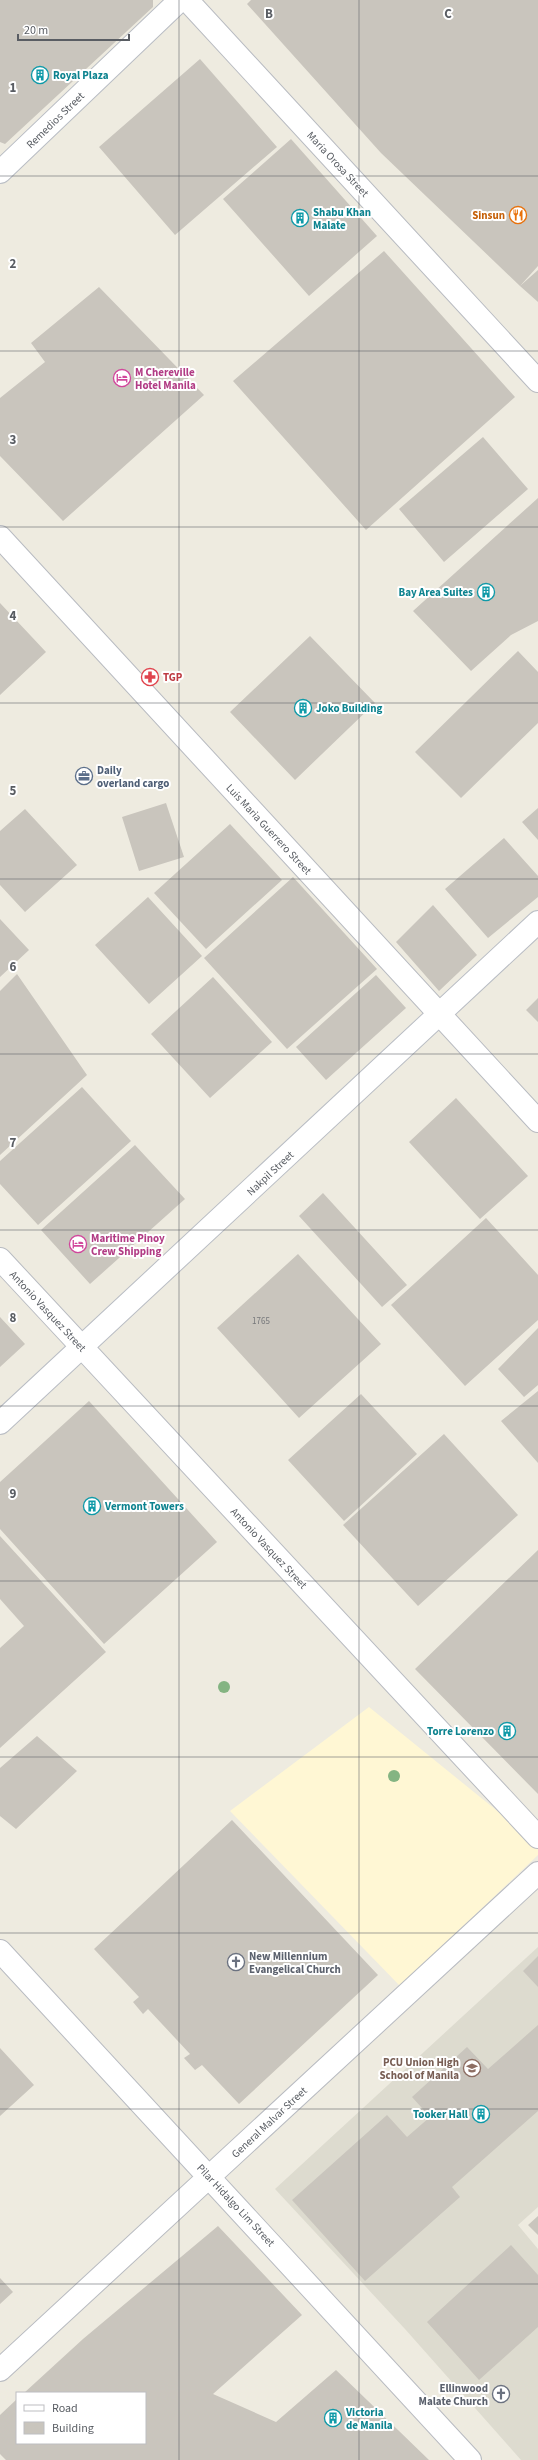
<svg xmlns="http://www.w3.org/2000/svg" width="538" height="2460" font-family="'Source Sans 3',sans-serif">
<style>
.commercial{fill:#fff7d4}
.education{fill:#dddbcf}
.building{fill:#c9c5bd}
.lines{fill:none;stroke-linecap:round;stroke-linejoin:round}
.street-casing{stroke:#b8bbc1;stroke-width:24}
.secondary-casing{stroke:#b9bdc4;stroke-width:24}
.street{stroke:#fff;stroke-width:22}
.secondary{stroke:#fff;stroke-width:22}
.tree{fill:#84b482}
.grid{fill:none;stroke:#595d63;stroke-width:1;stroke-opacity:0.55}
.labels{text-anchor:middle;stroke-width:4;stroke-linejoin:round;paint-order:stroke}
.number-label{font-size:9px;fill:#75777a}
.culture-label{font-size:11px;font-weight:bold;fill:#0d838f;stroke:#fff;text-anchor:start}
.street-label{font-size:11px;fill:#595d63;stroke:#fff}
.food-label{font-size:11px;font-weight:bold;fill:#c56008;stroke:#fff;text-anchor:end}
.hotel-label{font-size:11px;font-weight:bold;fill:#b23c85;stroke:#fff;text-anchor:start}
.health-label{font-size:11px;font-weight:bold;fill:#be3a42;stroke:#fff;text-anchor:start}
.service-label{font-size:11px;font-weight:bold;fill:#4e5e75;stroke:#fff;text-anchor:start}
.worship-label{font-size:11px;font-weight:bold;fill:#5b616d;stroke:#fff;text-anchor:start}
.education-label{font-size:11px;font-weight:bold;fill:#785e54;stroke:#fff;text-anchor:end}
.grid-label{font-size:13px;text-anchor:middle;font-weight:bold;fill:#595d63;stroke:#fff;stroke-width:4;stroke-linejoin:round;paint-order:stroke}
</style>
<rect width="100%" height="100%" fill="#eeebe0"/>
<path class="commercial" d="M 369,1707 L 538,1844 L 538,1855 L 400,1986 L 230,1811 Z"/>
<path class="education" d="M 538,1947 L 538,2207 L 518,2225 L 538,2249 L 538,2460 L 521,2460 L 405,2329 L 275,2189 Z"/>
<path class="building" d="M 0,0 L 153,0 L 153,7 L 5,144 L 0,142 Z
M 251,0 L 538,0 L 538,266 L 520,286 L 538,270 L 538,302 L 520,286 L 381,153 L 247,4 Z
M 200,59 L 277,147 L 175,235 L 99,147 Z
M 291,139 L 377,236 L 309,296 L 223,199 Z
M 384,251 L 515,397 L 366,530 L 233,381 Z
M 99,287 L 204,395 L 63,521 L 0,456 L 0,398 L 45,362 L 31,343 Z
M 483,437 L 528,489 L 444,562 L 399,509 Z
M 538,498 L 538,621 L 511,635 L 471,671 L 413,611 Z
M 0,603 L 46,652 L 0,695 Z
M 310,636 L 375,703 L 295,780 L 230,712 Z
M 518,651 L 538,672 L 538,723 L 461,798 L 415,752 Z
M 166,803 L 184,857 L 139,871 L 122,817 Z
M 538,808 L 538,840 L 522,822 Z
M 25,809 L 77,865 L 25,912 L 0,885 L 0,831 Z
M 230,824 L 282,880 L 206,949 L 154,893 Z
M 504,838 L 538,876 L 538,897 L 488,938 L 445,889 Z
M 293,877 L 377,969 L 287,1049 L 204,958 Z
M 148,897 L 202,956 L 149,1004 L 95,945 Z
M 433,905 L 477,955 L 439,991 L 396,942 Z
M 0,919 L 29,950 L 0,977 Z
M 17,974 L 87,1075 L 0,1155 L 0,991 Z
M 376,975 L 406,1008 L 326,1080 L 296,1047 Z
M 213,977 L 272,1042 L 210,1098 L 151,1034 Z
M 538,998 L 538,1022 L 526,1010 Z
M 82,1087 L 131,1141 L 38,1225 L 0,1184 L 0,1161 Z
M 456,1098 L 528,1176 L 480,1219 L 409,1142 Z
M 135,1145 L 185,1199 L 90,1284 L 41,1230 Z
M 323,1193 L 407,1285 L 382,1307 L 299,1216 Z
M 486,1218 L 538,1275 L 538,1320 L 465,1386 L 391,1305 Z
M 298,1254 L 381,1344 L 299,1418 L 217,1328 Z
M 0,1317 L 25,1344 L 0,1367 Z
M 538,1328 L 538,1385 L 524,1397 L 498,1369 Z
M 538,1391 L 538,1463 L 501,1421 Z
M 361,1394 L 417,1454 L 344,1521 L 288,1460 Z
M 89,1401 L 217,1542 L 104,1644 L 0,1529 L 0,1482 Z
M 444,1434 L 518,1515 L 418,1606 L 343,1525 Z
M 0,1536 L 106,1652 L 0,1748 L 0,1648 L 24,1626 L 0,1599 Z
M 538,1550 L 538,1794 L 415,1669 Z
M 37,1736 L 77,1771 L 16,1829 L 0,1816 L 0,1768 Z
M 232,1820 L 378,1975 L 239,2104 L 202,2065 L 195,2070 L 184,2058 L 190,2054 L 148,2009 L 143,2014 L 133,2002 L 139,1997 L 94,1949 Z
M 538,1956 L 538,1987 L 523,1971 Z
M 538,2025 L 538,2111 L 452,2187 L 460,2197 L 365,2281 L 292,2200 L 387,2115 L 407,2137 L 430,2117 L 412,2097 L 467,2047 L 488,2069 Z
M 0,2048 L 34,2085 L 0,2116 Z
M 538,2216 L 538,2235 L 528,2225 Z
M 218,2226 L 302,2315 L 213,2394 L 276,2422 L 336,2370 L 429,2460 L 6,2460 L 0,2454 L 0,2415 L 17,2399 L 17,2443 L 145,2443 L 145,2393 L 24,2393 L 83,2339 Z
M 511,2245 L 538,2275 L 538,2327 L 479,2380 L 427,2322 Z
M 0,2278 L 13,2292 L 0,2304 Z"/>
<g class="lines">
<g class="street-casing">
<path id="street" d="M 187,0 L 538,381
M 0,537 L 538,1121
M 0,1259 L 538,1837
M 0,1951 L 470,2460
M 0,2370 L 538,1873"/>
</g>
<g class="secondary-casing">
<path id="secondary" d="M 0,172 L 180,0
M 0,1423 L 538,922"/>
</g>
<use href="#street" class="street"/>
<use href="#secondary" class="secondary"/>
</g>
<g class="tree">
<circle cx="224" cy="1687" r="6"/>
<circle cx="394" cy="1776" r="6"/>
</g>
<path class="grid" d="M 179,0 L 179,2460M 359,0 L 359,2460M 0,176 L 538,176M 0,351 L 538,351M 0,527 L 538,527M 0,703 L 538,703M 0,879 L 538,879M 0,1054 L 538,1054M 0,1230 L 538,1230M 0,1406 L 538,1406M 0,1581 L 538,1581M 0,1757 L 538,1757M 0,1933 L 538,1933M 0,2109 L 538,2109M 0,2284 L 538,2284"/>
<defs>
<g id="building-ring" transform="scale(0.9)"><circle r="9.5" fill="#fff" stroke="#0f9aa8" stroke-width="1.5"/><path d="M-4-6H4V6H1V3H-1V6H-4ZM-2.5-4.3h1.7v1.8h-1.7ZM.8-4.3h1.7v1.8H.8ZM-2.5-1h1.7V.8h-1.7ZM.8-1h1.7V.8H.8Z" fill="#0f9aa8"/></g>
<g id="restaurant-ring" transform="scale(0.9)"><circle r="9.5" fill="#fff" stroke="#e8710a" stroke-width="1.5"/><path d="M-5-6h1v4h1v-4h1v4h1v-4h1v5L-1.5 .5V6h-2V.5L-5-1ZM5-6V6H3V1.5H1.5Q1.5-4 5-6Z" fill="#e8710a"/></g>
<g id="hotel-ring" transform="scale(0.9)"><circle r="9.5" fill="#fff" stroke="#d1479c" stroke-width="1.5"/><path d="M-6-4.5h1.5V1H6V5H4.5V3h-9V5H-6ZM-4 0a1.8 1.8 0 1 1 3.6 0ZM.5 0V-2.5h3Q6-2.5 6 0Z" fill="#d1479c"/></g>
<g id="pharmacy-ring" transform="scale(0.9)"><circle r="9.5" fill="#fff" stroke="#e0444e" stroke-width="1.5"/><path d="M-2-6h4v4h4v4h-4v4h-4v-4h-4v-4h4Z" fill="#e0444e"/></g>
<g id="office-ring" transform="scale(0.9)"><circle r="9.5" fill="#fff" stroke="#5c6f8a" stroke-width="1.5"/><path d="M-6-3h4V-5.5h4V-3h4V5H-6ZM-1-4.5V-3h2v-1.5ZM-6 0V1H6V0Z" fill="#5c6f8a"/></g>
<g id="church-ring" transform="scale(0.9)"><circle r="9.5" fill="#fff" stroke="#6b7280" stroke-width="1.5"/><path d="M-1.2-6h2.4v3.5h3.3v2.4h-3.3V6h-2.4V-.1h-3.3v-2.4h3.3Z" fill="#6b7280"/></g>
<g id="school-ring" transform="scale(0.9)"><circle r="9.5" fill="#fff" stroke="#8d6e63" stroke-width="1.5"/><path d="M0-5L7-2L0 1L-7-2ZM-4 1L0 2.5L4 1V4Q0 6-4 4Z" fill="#8d6e63"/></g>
</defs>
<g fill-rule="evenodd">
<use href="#building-ring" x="40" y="75"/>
<use href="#restaurant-ring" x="518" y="215"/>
<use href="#building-ring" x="300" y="218"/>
<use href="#hotel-ring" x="122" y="378"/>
<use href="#building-ring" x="486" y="592"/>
<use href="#pharmacy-ring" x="150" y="677"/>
<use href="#building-ring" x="303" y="708"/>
<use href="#office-ring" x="84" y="776"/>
<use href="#hotel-ring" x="78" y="1244"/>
<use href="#building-ring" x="92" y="1506"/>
<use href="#building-ring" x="507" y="1731"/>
<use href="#church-ring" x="236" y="1962"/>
<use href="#school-ring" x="472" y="2068"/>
<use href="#building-ring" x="481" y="2114"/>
<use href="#church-ring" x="501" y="2394"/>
<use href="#building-ring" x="333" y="2418"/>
</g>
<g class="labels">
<g class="number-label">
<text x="261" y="1324">1765</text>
</g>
<g class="culture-label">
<text x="53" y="79">Royal Plaza</text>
<text x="313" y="216">Shabu Khan<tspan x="313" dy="13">Malate</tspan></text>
<text x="473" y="596" text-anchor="end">Bay Area Suites</text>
<text x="316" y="712">Joko Building</text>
<text x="105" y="1510">Vermont Towers</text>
<text x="494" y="1735" text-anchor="end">Torre Lorenzo</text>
<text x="468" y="2118" text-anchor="end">Tooker Hall</text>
<text x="346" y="2416">Victoria<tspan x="346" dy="13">de Manila</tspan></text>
</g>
<g class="street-label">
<text transform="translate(55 120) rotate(-44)" y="4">Remedios Street</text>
<text transform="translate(338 164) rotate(47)" y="4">Maria Orosa Street</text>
<text transform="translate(269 829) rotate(47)" y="4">Luis Maria Guerrero Street</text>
<text transform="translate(270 1173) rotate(-43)" y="4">Nakpil Street</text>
<text transform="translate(48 1311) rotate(47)" y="4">Antonio Vasquez Street</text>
<text transform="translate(269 1548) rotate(47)" y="4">Antonio Vasquez Street</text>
<text transform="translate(269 2122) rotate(-43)" y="4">General Malvar Street</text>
<text transform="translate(236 2205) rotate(47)" y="4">Pilar Hidalgo Lim Street</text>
</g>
<g class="food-label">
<text x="505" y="219">Sinsun</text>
</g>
<g class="hotel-label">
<text x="135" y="376">M Chereville<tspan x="135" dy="13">Hotel Manila</tspan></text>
<text x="91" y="1242">Maritime Pinoy<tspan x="91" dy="13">Crew Shipping</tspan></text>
</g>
<g class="health-label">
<text x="163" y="681">TGP</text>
</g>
<g class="service-label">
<text x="97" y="774">Daily<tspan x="97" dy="13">overland cargo</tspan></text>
</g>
<g class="worship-label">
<text x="249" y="1960">New Millennium<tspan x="249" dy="13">Evangelical Church</tspan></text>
<text x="488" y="2392" text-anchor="end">Ellinwood<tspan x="488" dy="13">Malate Church</tspan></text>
</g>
<g class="education-label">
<text x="459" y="2066">PCU Union High<tspan x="459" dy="13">School of Manila</tspan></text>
</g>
</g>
<g class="grid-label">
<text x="269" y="18">B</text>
<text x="448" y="18">C</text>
<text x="13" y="92">1</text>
<text x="13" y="268">2</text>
<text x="13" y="444">3</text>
<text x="13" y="620">4</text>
<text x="13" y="795">5</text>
<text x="13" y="971">6</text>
<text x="13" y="1147">7</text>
<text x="13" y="1322">8</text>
<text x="13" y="1498">9</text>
</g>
<rect x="16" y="2392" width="130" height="52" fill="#ffffff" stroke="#bdbec1"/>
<rect x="24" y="2405" width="20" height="6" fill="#ffffff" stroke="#bdbec1"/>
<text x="52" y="2412" font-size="12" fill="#595d63">Road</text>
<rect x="24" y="2422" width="20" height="12" fill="#c9c5bd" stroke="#bdbec1"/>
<text x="52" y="2432" font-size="12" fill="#595d63">Building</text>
<path d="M18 34v6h111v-6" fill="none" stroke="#595d63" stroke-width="2"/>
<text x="24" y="34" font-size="12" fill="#595d63" stroke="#ffffff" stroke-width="3" paint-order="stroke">20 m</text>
</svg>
